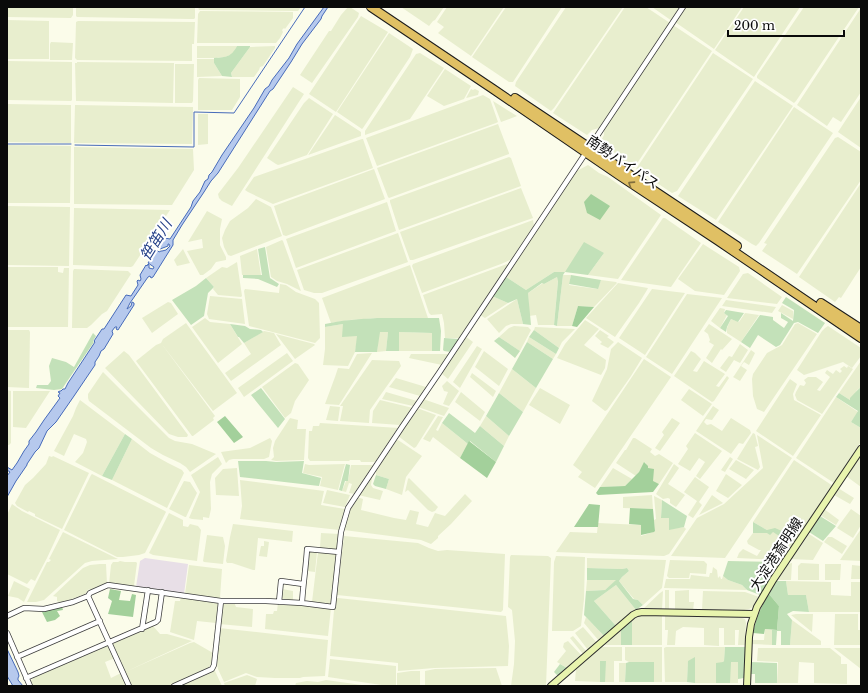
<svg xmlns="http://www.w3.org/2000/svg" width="868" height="693" font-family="'Libre Baskerville','Noto Sans JP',serif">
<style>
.industrial{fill:#e8dfe7}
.farmland{fill:#e8eece}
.green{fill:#c3e1b9}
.forest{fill:#a3d09b}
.water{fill:#b6c9ed;stroke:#476bba}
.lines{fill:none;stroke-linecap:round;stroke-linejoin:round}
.stream{stroke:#476bba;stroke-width:1}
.street-casing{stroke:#3d3d3d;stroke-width:6}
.secondary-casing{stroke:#2c2c2c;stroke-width:8}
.highway-casing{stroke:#1b1b1b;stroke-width:10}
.street{stroke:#fff;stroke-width:4.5}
.secondary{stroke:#e8f4ae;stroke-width:6}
.highway{stroke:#e0c064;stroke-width:8}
.oneway{stroke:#806e3c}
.labels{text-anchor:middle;stroke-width:4;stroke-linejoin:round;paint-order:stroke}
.street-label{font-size:14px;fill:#0a0a0a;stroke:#fff}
.water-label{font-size:15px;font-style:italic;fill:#26428a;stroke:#fff}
</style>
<rect width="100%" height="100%" fill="#fbfcea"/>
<path class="industrial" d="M 145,558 L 188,564 L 184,594 L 136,587 L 140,561 Z"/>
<path class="farmland" d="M 7,7 L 73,7 L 73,15 L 71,18 L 7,17 Z
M 76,7 L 195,7 L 195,18 L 194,19 L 190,19 L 77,17 L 76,16 Z
M 198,7 L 301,7 L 298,11 L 199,10 Z
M 348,7 L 350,7 L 359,13 L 358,17 L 312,83 L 300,75 L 329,31 L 331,31 L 341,15 Z
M 401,7 L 444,7 L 435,20 L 433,21 L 429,26 Z
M 447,7 L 504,7 L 471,56 L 438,33 L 444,27 L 437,22 Z
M 506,7 L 562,7 L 513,82 L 509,82 L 472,57 Z
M 566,7 L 623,7 L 554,108 L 551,111 L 515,86 L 516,82 Z
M 625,7 L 646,7 L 670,23 L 599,128 L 592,130 L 587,135 L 553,113 Z
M 652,7 L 681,7 L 672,21 Z
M 685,7 L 742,7 L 714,49 L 675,22 Z
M 744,7 L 800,7 L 754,77 L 715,50 Z
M 804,7 L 859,7 L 796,101 L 794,103 L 757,78 L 757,76 Z
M 861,8 L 861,92 L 841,122 L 833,117 L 827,126 L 797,105 Z
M 200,11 L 293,12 L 293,18 L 285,29 L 284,28 L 282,30 L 283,32 L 280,38 L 276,43 L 197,43 L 198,14 Z
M 361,16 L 388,32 L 336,112 L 309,94 Z
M 7,20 L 49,21 L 49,59 L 7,59 Z
M 78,21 L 195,22 L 194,44 L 192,44 L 192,61 L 77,60 L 75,58 L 76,22 Z
M 673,25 L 712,51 L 634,168 L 621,160 L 615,153 L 602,145 L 601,141 L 604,135 L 604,129 Z
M 389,33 L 413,49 L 410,57 L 363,128 L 362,129 L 337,112 Z
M 51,42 L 73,43 L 72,60 L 50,60 L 50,44 Z
M 197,46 L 237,46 L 234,52 L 231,55 L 225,57 L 215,58 L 197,58 Z
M 275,46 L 275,48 L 263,66 L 260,67 L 259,70 L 254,77 L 232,77 L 231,73 L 250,47 Z
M 420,53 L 444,68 L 410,119 L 365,135 L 365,131 L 416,54 Z
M 713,53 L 753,79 L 677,191 L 672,193 L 636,169 Z
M 197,59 L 214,59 L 214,63 L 222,76 L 197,77 Z
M 7,61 L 72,62 L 72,100 L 71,101 L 7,100 Z
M 77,62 L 174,63 L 173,103 L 76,101 L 75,63 L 77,63 Z
M 175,64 L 194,64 L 193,101 L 192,103 L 175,103 Z
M 445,69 L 471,86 L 464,99 L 444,106 L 427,96 Z
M 199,78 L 240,79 L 240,97 L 232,110 L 198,110 L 198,80 Z
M 755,81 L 793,106 L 716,220 L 678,196 Z
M 293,87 L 304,94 L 232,206 L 222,201 L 219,198 L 218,194 L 238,168 Z
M 471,89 L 473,90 L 475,89 L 479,91 L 478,95 L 466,98 Z
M 483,95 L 490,99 L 498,122 L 496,123 L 377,166 L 366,138 Z
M 861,97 L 861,148 L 838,132 Z
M 309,98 L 333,114 L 307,155 L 282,164 L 278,165 L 276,164 L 267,158 L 304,103 Z
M 493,101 L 517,116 L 501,122 Z
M 7,104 L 71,105 L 71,143 L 7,142 Z
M 75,105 L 193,107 L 192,144 L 74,143 Z
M 794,107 L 833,133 L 759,243 L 756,246 L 752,244 L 718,222 Z
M 198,114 L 208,114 L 208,144 L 198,145 Z
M 335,115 L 361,132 L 361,136 L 308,155 Z
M 498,124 L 509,153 L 509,154 L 389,198 L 388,197 L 377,168 Z
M 838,137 L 861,152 L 861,180 L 797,274 L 762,251 L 767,244 L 764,243 L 835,138 Z
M 362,139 L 363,139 L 373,168 L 273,204 L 248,192 L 245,190 L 254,177 Z
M 7,145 L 71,146 L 70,203 L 7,203 Z
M 74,147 L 193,149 L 194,170 L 172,205 L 74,204 Z
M 509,157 L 511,158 L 521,186 L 399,230 L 390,202 L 390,200 Z
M 588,165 L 599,173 L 608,177 L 661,215 L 618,279 L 588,275 L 604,253 L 565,272 L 554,272 L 526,290 L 506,277 L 575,172 Z
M 374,169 L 385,199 L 286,236 L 283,235 L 274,206 Z
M 861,183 L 861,267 L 841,298 L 839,297 L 835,302 L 799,277 Z
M 521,188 L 533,218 L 413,260 L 410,260 L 400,232 Z
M 256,199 L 271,207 L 282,236 L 231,256 L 228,255 L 224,247 L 222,238 L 225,230 L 230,221 L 248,208 Z
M 387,202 L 396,231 L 296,268 L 286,239 Z
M 7,206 L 70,207 L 69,266 L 7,265 Z
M 74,208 L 170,210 L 133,266 L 131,267 L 73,265 Z
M 207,211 L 222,219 L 220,229 L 220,245 L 226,257 L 226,260 L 216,262 L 211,269 L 203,275 L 200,275 L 187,251 L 203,248 L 202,239 L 188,242 Z
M 663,218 L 665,218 L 701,243 L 671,287 L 621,280 Z
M 533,220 L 534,226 L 512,259 L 501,264 L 422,293 L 412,266 L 413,264 Z
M 398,233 L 408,262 L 322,293 L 314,293 L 304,290 L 297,270 Z
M 282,240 L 283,241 L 301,291 L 287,284 L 277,281 L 271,277 L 266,247 Z
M 703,244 L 739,267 L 740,271 L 724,295 L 695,291 L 678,279 Z
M 183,249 L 190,263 L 177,266 L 174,260 Z
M 257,249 L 261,275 L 242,275 L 240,256 Z
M 237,262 L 242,296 L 241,297 L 218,295 L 213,289 L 214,287 L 206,278 L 222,267 L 227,268 Z
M 507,264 L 507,266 L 460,338 L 445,338 L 444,323 L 442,314 L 431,315 L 429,313 L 423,295 Z
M 410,265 L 428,318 L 377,318 L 350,320 L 331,323 L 322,298 Z
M 7,267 L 58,267 L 58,272 L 63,273 L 64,268 L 69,268 L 68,327 L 7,327 Z
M 74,269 L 128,271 L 131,274 L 107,311 L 102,314 L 91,325 L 87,328 L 72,328 L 73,271 Z
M 748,273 L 782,297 L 777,304 L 727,298 L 743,274 Z
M 563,275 L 571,275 L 569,285 L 597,289 L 601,280 L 616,282 L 617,283 L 594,307 L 578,306 L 572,326 L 557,326 Z
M 557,277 L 558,280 L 554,325 L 538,325 L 536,315 L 529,316 L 528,293 L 543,283 L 544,284 Z
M 618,283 L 648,288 L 647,290 L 639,303 L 615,337 L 586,318 Z
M 280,284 L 286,285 L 296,292 L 315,299 L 319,303 L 320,338 L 315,343 L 249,326 L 244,291 L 245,289 L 279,293 Z
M 652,289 L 685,293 L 645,355 L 619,338 Z
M 687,294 L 722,298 L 672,374 L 646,357 Z
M 210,296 L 242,299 L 245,324 L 209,319 L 207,314 Z
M 492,296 L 508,303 L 485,318 L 480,315 Z
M 517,299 L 523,324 L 511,324 L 506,326 L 499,333 L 487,319 Z
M 726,300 L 776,307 L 772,313 L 722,306 Z
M 168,302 L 171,303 L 178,314 L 152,333 L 142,318 Z
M 782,305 L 793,311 L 793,319 L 778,311 Z
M 720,308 L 725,309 L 724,313 L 727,315 L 720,328 L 711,321 Z
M 745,313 L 759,315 L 741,342 L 727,333 L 727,328 L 731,319 L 739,322 Z
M 205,318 L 210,322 L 230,324 L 242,344 L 218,363 L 192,327 Z
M 585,320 L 599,329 L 584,345 L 606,360 L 605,368 L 601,375 L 557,358 L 565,344 Z
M 186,323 L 237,393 L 213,411 L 161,343 L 163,339 Z
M 798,323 L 817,334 L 764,412 L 757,409 L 753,396 L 752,379 L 753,374 L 767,353 L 782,345 L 795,324 Z
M 343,324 L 358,336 L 355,352 L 348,366 L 323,365 L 325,349 L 325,327 Z
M 709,324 L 732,339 L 722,350 L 721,349 L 712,363 L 706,358 L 714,345 L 709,342 L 710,340 L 708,334 L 704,331 Z
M 514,326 L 528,327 L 531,330 L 520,351 L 499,337 L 509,328 Z
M 828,326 L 861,348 L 861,356 L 852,368 L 843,362 L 804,375 L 797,370 L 822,331 L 825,328 Z
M 535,327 L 575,329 L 562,342 L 559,348 L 534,330 Z
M 7,330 L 29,330 L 30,332 L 29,388 L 7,387 Z
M 600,330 L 609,336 L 607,337 L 614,342 L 608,348 L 600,344 L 602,342 L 595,336 Z
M 264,331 L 274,333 L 281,345 L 231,381 L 225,373 L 251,354 L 244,343 Z
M 379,331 L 388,332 L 386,351 L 377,352 Z
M 399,332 L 432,333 L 432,351 L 399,351 Z
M 276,334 L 314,344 L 315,345 L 295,359 Z
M 465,336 L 473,342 L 448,379 L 441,373 Z
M 529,337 L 556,354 L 553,359 L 527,342 Z
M 618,342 L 642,358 L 631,376 L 607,410 L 605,411 L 592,401 L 607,369 L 611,349 Z
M 161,343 L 215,416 L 213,418 L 214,420 L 193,436 L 192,436 L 136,361 L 156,345 Z
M 740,344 L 748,350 L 740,363 L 734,360 L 726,372 L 720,368 L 729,356 L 732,357 Z
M 477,346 L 482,349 L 460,388 L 453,382 Z
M 751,350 L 755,353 L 749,365 L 744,362 L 741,366 L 747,370 L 740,381 L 733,377 L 734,376 Z
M 124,351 L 129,355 L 188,435 L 187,437 L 178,437 L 169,434 L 105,368 Z
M 484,351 L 508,369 L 499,386 L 475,367 Z
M 691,351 L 695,353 L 701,359 L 693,371 L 697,372 L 704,361 L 725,374 L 716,386 L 719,387 L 727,376 L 729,378 L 714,401 L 712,402 L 674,376 Z
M 287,353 L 293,361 L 244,397 L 238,388 Z
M 372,353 L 339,405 L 325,404 L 335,377 L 338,368 L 349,369 L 357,354 Z
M 411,354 L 449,354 L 442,365 L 409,358 Z
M 644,359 L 671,377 L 595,488 L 578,477 L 582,472 L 573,465 Z
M 372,360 L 399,361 L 401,366 L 370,410 L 369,423 L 340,421 L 343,406 L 340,406 Z
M 861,361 L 861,387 L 857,390 L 855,394 L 850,400 L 839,393 Z
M 295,363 L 298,364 L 309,380 L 295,401 L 291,413 L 285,418 L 262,387 Z
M 844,366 L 847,368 L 848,366 L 853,369 L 822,414 L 797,400 L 795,395 L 796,392 L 800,385 L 804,386 L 806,383 L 804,380 L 808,377 L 816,377 L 823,382 L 817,390 L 820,391 L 830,377 L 825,373 L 827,370 L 833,374 L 836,370 L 840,373 L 842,371 L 840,369 Z
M 512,369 L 536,388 L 523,412 L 499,393 Z
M 103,372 L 169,438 L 175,441 L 192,444 L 216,454 L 190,472 L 186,467 L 180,463 L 163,455 L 151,448 L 89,401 L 88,398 L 88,394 Z
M 472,373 L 496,391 L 493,397 L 470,377 Z
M 396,378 L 426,387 L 420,396 L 389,387 Z
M 790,379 L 797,384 L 793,394 L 794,400 L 821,415 L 793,456 L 756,431 Z
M 447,381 L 459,391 L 449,406 L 443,404 L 448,392 L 444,391 L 442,386 Z
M 540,388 L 570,405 L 560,424 L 529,405 Z
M 689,389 L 712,404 L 703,416 L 681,400 Z
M 7,390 L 11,391 L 11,443 L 9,445 L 7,445 Z
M 13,391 L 50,391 L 26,428 L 13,427 Z
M 386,392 L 417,401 L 413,406 L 382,399 Z
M 461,392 L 485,412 L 480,421 L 455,402 Z
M 836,397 L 858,412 L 851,422 L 861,428 L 861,442 L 834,483 L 796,458 Z
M 423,399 L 449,408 L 444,416 L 418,407 L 421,401 Z
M 80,400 L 125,434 L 102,476 L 75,462 L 83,453 L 87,442 L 86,439 L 74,434 L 64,456 L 54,451 L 73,416 L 76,408 Z
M 380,400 L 413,408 L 400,425 L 372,423 L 373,411 Z
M 330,406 L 340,407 L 338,421 L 326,420 Z
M 713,406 L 719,410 L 712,420 L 706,419 L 704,422 L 707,425 L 711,424 L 722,431 L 731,418 L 750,430 L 751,433 L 743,444 L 739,443 L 731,454 L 696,431 Z
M 417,408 L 436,415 L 416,447 L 414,448 L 398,436 Z
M 438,416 L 443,417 L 436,430 L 438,431 L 442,423 L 468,444 L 460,458 L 433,437 L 430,442 L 423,439 Z
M 486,416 L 509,436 L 504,446 L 480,426 Z
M 290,418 L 298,420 L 297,429 L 306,429 L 304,460 L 276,461 L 271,460 L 274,457 L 273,448 L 275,441 Z
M 672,418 L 680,423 L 660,451 L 655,448 L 664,435 L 662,432 Z
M 320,423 L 399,428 L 376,461 L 374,462 L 361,462 L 360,460 L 350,460 L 349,461 L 310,461 L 308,458 L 309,431 L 312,431 L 313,426 L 319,426 Z
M 695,433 L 722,451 L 700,479 L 696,476 L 705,462 L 699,458 L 690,471 L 678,464 L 688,449 L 686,446 Z
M 753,433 L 755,434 L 758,446 L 755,447 L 760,467 L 758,470 L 737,459 Z
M 757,435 L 792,458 L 725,558 L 671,556 L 697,518 L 724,504 L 763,468 Z
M 270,438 L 272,441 L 269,457 L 264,459 L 233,459 L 229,460 L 226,463 L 221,452 L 250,448 Z
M 633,438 L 635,438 L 652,449 L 650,452 L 655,456 L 659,454 L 673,463 L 659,484 L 653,482 L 645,462 L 639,472 L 636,476 L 616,463 L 625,450 L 626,450 Z
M 132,439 L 150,453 L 168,463 L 182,470 L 184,473 L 167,508 L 112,480 Z
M 398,440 L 422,456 L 406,477 L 402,495 L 386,489 L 389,479 L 376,475 L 376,469 L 395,441 Z
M 861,454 L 861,487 L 846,476 Z
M 49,456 L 52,457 L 53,456 L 89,473 L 62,529 L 35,516 L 35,514 L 29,511 L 28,512 L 17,506 L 15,503 L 25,485 L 33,478 L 46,464 Z
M 218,457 L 222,464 L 212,474 L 210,482 L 211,509 L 209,518 L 203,517 L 203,520 L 192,519 L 189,518 L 200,492 L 191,475 Z
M 730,457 L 733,459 L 725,472 L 721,470 Z
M 736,460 L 754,470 L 746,479 L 729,469 Z
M 794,460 L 833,486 L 783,560 L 737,558 L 739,553 L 743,549 L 757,556 L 761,550 L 759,550 L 748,544 L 747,541 L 753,533 L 767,533 L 773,532 L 791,536 L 767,530 L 753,522 Z
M 305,464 L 309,465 L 345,464 L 338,490 L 320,486 L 322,477 L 303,473 Z
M 674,464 L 679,468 L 668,484 L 685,495 L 676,507 L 670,503 L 670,499 L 668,498 L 663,499 L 656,494 Z
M 351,465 L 373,465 L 374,466 L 355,494 L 349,493 L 352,484 L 349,483 L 346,492 L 342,491 L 346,481 L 348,481 Z
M 237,468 L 239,496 L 216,495 L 215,478 L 223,469 Z
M 613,468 L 632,479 L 625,486 L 600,487 Z
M 373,471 L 371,485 L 373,488 L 383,491 L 380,500 L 358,495 Z
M 92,474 L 165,511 L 166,512 L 145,553 L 139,555 L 123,557 L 117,557 L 64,530 L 91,475 Z
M 726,474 L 742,485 L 728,498 L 716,491 Z
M 695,477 L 709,487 L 699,502 L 702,505 L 693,518 L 688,515 L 697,501 L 684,492 Z
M 409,478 L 438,507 L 435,511 L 432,512 L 428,510 L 408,490 L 405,492 L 408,479 Z
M 240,480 L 324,491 L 321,505 L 345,509 L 343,520 L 339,530 L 240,519 L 242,506 Z
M 184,481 L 190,482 L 197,493 L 186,517 L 185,517 L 169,509 Z
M 838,488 L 854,498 L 850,504 L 834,495 Z
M 327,490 L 350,495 L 345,507 L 323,503 Z
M 465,494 L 472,501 L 451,524 L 438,536 L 438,538 L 431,544 L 421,540 L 344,530 L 343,529 L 349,509 L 357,497 L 363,499 L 361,510 L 394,518 L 406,520 L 410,510 L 419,512 L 416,524 L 428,527 L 435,513 L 445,516 Z
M 652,495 L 653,509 L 623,508 L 623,497 Z
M 712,495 L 723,503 L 699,515 Z
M 654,496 L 662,500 L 661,518 L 670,518 L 669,529 L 684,527 L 686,529 L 669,554 L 664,556 L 556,552 L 570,532 L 597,533 L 598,523 L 641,525 L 641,536 L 653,532 L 655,531 L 654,520 L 656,519 Z
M 12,504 L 22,511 L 60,530 L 47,558 L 35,581 L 31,579 L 27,584 L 7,574 L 7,515 Z
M 824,509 L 839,520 L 836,525 L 820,515 Z
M 851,509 L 861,516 L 861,525 L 853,538 L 837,528 Z
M 169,513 L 183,520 L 183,526 L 188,527 L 190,524 L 198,526 L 201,530 L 197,561 L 153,555 L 149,553 Z
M 233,524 L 293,531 L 292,542 L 258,538 L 255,570 L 253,570 L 232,563 L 227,563 L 226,561 L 230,537 Z
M 861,529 L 861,561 L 840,560 Z
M 63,532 L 118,559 L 92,561 L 85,563 L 44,600 L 36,602 L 27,602 L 47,562 L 49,562 L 51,560 L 49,559 Z
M 321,533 L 339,534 L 337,549 L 335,550 L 320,548 Z
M 809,534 L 823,543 L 813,560 L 790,559 L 797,549 L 799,549 Z
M 207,535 L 223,537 L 225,546 L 223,564 L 204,562 L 203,561 Z
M 344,536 L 418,543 L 429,548 L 438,551 L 447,550 L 505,554 L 503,610 L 501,612 L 337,595 Z
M 828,537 L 832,537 L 847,546 L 842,554 L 824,542 Z
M 264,541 L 269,542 L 267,557 L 259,556 L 261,546 L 264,546 Z
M 309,551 L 317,552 L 315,572 L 307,571 Z
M 318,552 L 337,554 L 332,603 L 330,605 L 314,604 L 314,602 L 312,602 Z
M 511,555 L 548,556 L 551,558 L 546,686 L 511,686 L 514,664 L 515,641 L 512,610 L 508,607 L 510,557 Z
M 556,556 L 585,557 L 584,599 L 581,626 L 573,631 L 552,631 L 554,562 Z
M 587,558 L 666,560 L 662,588 L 643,605 L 638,600 L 634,599 L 619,581 L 622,577 L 629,571 L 627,568 L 622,569 L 587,568 Z
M 670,560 L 704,561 L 707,564 L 706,574 L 690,573 L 689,578 L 669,578 L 667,576 Z
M 120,561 L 125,562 L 136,562 L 137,563 L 134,586 L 132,587 L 109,584 L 111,565 L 113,562 L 118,562 Z
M 772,562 L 781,563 L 771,579 L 763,575 Z
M 792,563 L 791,580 L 778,580 L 785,567 L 788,564 Z
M 801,563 L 819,564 L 819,580 L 798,580 L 798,566 Z
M 100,564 L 106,564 L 107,584 L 91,590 L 89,589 L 85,594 L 61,603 L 57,601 L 57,597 L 53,596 L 72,578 L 83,568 L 90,565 Z
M 825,564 L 841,564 L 840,580 L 825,580 Z
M 189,565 L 222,569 L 220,598 L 218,599 L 185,594 Z
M 852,565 L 861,566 L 860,579 L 851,579 Z
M 713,567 L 717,570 L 718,578 L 720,576 L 721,579 L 722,579 L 723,576 L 728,580 L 742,585 L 747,590 L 664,588 L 666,579 L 690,579 L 691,575 L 709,577 L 710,573 L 712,573 Z
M 587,580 L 617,580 L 605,590 L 586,591 Z
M 14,581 L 30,589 L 24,602 L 18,598 L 8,596 Z
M 786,581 L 831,582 L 831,595 L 851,596 L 851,582 L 861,582 L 861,612 L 809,612 L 806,595 L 788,595 Z
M 616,585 L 636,610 L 616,626 L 594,601 Z
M 282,589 L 293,591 L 293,601 L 280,600 Z
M 665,590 L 669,590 L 669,609 L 665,610 Z
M 689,590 L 689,602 L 694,602 L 693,611 L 675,610 L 675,591 Z
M 663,591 L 662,610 L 642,610 L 660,593 Z
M 703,591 L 745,592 L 759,597 L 753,607 L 749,609 L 744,610 L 702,610 Z
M 181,597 L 218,603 L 216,623 L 197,621 L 194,640 L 170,632 L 175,601 L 180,601 Z
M 338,598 L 506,616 L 509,646 L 508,666 L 434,668 L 398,671 L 398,663 L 330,656 L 335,599 Z
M 234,602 L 236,607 L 253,609 L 252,627 L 219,624 L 222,605 L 224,603 Z
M 278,603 L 331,608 L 328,636 L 265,629 L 266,614 L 273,614 L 274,611 L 277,611 Z
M 662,614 L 662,645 L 632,645 L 632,619 L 639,615 Z
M 665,614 L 739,617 L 745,619 L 746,623 L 745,645 L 738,645 L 739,630 L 735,630 L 735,645 L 724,645 L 724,628 L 719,628 L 719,646 L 704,645 L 704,628 L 683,627 L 676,631 L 675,645 L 667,645 L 668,630 L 665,630 Z
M 796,614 L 813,614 L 812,632 L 791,615 Z
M 835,614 L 858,614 L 858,630 L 860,630 L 861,628 L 861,645 L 834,645 Z
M 586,617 L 604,636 L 599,641 L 584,623 Z
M 792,620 L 821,641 L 821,645 L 790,645 Z
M 153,626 L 160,634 L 167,634 L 192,641 L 125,672 L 112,644 Z
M 583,627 L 597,643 L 588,650 L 575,633 Z
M 219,628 L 328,640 L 325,676 L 303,677 L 300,678 L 275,678 L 257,677 L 246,673 L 224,682 L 218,669 L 217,664 L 218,653 L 217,652 Z
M 621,628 L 621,645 L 605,645 L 605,642 Z
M 765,629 L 772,630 L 772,645 L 751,644 L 752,640 L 764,640 Z
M 573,636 L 586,651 L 583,654 L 570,638 Z
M 568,641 L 582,656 L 567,668 L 557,662 L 566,651 L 563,647 L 564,643 Z
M 194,642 L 213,653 L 211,664 L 207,670 L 170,686 L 131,686 L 125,672 L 190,643 Z
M 109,644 L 115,658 L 105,662 L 111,678 L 121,673 L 127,686 L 32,686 L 30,681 L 33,679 L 32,677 Z
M 601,646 L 603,647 L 622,647 L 622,661 L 614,661 L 614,682 L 605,682 L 605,661 L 600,661 L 600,682 L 575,681 L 576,669 Z
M 625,647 L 662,647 L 662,682 L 654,682 L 654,662 L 629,662 L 625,660 Z
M 666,647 L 725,647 L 724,661 L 723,663 L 716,663 L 716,683 L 695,683 L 695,658 L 688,662 L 687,682 L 665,682 L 664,648 Z
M 758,648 L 830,648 L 841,657 L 841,664 L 847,664 L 847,684 L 814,683 L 814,663 L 799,662 L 798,683 L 777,683 L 778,662 L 757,661 Z
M 834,648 L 861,648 L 861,669 Z
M 330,659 L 396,666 L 396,686 L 388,686 L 328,677 Z
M 730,662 L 738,662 L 738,683 L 730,683 Z
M 619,663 L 626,663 L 625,682 L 619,682 Z
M 496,668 L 502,686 L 425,686 L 425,671 L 435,669 Z
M 213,671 L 215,671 L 222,686 L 177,686 Z
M 411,671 L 420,671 L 420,686 L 397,686 L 397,673 Z
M 247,675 L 257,679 L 255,686 L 225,686 L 224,683 Z
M 326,680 L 369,686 L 295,686 L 296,683 L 307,681 L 318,682 Z"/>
<path class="green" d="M 237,46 L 250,46 L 250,47 L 231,73 L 232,77 L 222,76 L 214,63 L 214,58 C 227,57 231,57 237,46 Z
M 584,242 L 604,253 L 588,275 L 565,272 L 563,275 L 557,326 L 554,325 L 558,281 L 557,277 L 544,284 L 542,283 L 528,293 L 531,325 L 523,324 L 517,299 L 508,303 L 492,296 L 506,277 L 526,290 L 554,272 L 565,272 Z
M 265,247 L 270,278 L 279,284 L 277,287 L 258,279 L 243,278 L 243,275 L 262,275 L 258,249 Z
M 571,275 L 601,280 L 598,289 L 569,284 Z
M 206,278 L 214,287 L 208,293 L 204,316 L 191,325 L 172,300 L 196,286 Z
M 786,297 L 825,323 L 818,333 L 798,322 L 794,323 L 780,345 L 776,347 L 758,335 L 750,348 L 741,342 L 760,315 L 773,317 L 773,320 L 784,328 L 788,322 L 781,318 L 781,313 L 793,321 L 794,310 L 782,303 Z
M 726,310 L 744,313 L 738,322 L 731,319 L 727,327 L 726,332 L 720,328 L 728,316 L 724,313 Z
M 377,318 L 439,318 L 441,331 L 440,351 L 432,351 L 432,333 L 399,332 L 399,351 L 386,351 L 388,332 L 380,332 L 377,352 L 355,352 L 357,336 L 342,337 L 343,324 L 325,327 L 325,324 C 343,320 360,319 377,318 Z
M 230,324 L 245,326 L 250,329 L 261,330 L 263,332 L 244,343 L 239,337 L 238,337 Z
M 534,330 L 559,348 L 556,354 L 529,337 Z
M 93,333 L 96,336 L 93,341 L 94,342 L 66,383 L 62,389 L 54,390 L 36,388 L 37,385 L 48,385 L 51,381 L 49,366 L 52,358 L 66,362 L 74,367 Z
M 499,337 L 520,351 L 515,358 L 494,341 Z
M 444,338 L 460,339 L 451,352 L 444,351 L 443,350 Z
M 527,342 L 553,359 L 536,388 L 512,369 Z
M 861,387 L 861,428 L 851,422 L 858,411 L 836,397 L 839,393 L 850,400 L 850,398 C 854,394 857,390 861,387 Z
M 261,388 L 285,419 L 278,428 L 251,395 Z
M 499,393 L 523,412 L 509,436 L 486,416 Z
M 449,413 L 475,433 L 480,426 L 504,446 L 496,462 L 470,441 L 468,444 L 442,423 Z
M 125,434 L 132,439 L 112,480 L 102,476 Z
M 238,461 L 266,461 L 276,462 L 304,461 L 302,473 L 321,478 L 319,486 L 240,477 Z
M 346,464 L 350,465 L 348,481 L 345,481 L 342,491 L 339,490 Z
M 376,475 L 389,479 L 386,489 L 375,486 L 373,484 Z
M 662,500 L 687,516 L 684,527 L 669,530 L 669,518 L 661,518 Z
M 820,516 L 836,526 L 823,541 L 809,532 Z
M 753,522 L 767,530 L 775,528 L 791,535 L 787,541 L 773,532 L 770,535 L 767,533 L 753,533 Z
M 728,561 L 772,562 L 763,575 L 771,579 L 760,595 L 747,590 L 742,585 L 728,580 L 723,576 Z
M 587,568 L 622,569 L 627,568 L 629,571 L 622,577 L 619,581 L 633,599 L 638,600 L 643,605 L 636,610 L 616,585 L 594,601 L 616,626 L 604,636 L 586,617 L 584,615 L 586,591 L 605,590 L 616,580 L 587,580 Z
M 776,581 L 786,581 L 788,595 L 806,595 L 809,612 L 793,611 L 787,614 L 792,620 L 790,645 L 781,645 L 781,631 L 777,631 L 776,645 L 772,645 L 772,630 L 777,630 L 779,606 L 769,594 Z
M 632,619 L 632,645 L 621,645 L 621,628 Z
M 725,647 L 746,647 L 744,678 L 738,679 L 738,662 L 731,662 L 730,683 L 716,683 L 716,663 L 723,662 L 724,661 Z
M 695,657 L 695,683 L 687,682 L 688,661 Z
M 600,661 L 606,661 L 605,682 L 600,682 Z
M 629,662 L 654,662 L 654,682 L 625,682 L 626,663 Z
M 750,662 L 777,663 L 777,683 L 755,683 L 755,674 L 750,674 Z
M 560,664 L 567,668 L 566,671 L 559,677 L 554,672 Z"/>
<path class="forest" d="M 591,194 L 610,206 L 600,220 L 587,213 L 584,202 Z
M 578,306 L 594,307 L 577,327 L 572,326 Z
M 225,416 L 243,437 L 234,443 L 217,422 Z
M 469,441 L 496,462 L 487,478 L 460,458 Z
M 644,462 L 648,466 L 648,468 L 654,469 L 653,481 L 659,484 L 653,492 L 598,495 L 596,493 L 600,487 L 625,486 L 639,472 Z
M 589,504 L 600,505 L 598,527 L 574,527 Z
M 630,508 L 653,509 L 655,531 L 654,532 L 641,535 L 641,525 L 629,524 Z
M 110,589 L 121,591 L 119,600 L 130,601 L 132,594 L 136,595 L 133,617 L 108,614 L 112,601 L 108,598 Z
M 769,594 L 779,606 L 777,630 L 765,629 L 764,634 L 753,633 C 756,619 761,606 769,594 Z
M 62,607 L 63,610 L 57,611 L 60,616 L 55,620 L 47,622 L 41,610 Z"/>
<path class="water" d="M 324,7 L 328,7 L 322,16 L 321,19 L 302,44 L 291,62 L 273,89 L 270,91 L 218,173 L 211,181 L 204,192 L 182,225 L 173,240 L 173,245 L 153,277 L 151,278 L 150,276 L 148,277 L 130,303 L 127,309 L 131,306 L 132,302 L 134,303 L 134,305 L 118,330 L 116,329 L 117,327 L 115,327 L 112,331 L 113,334 L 104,349 L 101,351 L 99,356 L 95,362 L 95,365 L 74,396 L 56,422 L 47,431 L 39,448 L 35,452 L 27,464 L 27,465 L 16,481 L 7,497 L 7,476 L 10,472 L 7,470 L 7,467 L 12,470 L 17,463 L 24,451 L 29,444 L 29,441 L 36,432 L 44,420 L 60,398 L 58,396 L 60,393 L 58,392 L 60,391 L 61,391 L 63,389 L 65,389 L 68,383 L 95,342 L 94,341 L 102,329 L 104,329 L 126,295 L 131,296 L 138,285 L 137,281 L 138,280 L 140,281 L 141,279 L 140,275 L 146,265 L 147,266 L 148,264 L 149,265 L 149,268 L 153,269 L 154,267 L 148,263 L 150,260 L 147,258 L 153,248 L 158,251 L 159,252 L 161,251 L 162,251 L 166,250 L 170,246 L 169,244 L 168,244 L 168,246 L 160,249 L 158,248 L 165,238 L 170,239 L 191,207 L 193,201 L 200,192 L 205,181 L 208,179 L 209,175 L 212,172 L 222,155 L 254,108 L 265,89 L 269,86 L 272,80 L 289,58 L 297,44 Z
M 7,649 L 18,672 L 19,676 L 18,678 L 18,680 L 23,686 L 13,686 L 7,676 Z"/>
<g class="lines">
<path class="stream" d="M 7,144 L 71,144
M 75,145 L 194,147 L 194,112 L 234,113 L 305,7"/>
<g class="street-casing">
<path id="street" d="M 88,596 L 129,686
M 279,602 L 281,581 L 303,584
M 302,603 C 303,585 306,567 307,549 L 339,552
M 7,616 L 24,608 L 44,609 L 73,602 L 88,596 L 90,593 L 108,585 L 221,601 L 266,601 L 302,603 L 333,607 L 341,532 L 348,508 L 402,427 L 439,373 L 683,7
M 142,629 L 148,590
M 7,633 L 30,686
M 17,657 L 100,621
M 26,678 L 156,622 L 158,620 L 162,592
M 174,686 L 212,669 L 214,665 L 221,601"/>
</g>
<g class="secondary-casing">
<path id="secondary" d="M 551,686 L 633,615 L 637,613 L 642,612 L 754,614
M 747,686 L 749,637 L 751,624 L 757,607 L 773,580 L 861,449"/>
</g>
<g class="highway-casing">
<path id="highway" d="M 371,7 L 493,89 L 620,176 L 717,240 L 861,338
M 515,98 L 737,246
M 821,303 L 861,329"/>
</g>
<use href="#street" class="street"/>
<use href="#secondary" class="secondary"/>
<use href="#highway" class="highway"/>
</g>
<defs><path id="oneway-chevron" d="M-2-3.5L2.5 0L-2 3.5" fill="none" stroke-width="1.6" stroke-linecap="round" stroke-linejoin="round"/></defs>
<use class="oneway" href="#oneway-chevron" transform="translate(631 184) rotate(-147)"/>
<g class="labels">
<g class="street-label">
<text transform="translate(623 162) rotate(34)" y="5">南勢バイパス</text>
<text transform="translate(776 554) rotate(-57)" y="5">大淀港斎明線</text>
</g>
<g class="water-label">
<text transform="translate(156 240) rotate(-58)" y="5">笹笛川</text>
</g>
</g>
<rect width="868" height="693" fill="none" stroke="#0a0a0a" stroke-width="16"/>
<path d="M728 30v6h116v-6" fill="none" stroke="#0a0a0a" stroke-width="2"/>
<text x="734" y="30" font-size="12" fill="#0a0a0a" stroke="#ffffff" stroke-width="3" paint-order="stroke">200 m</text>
</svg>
